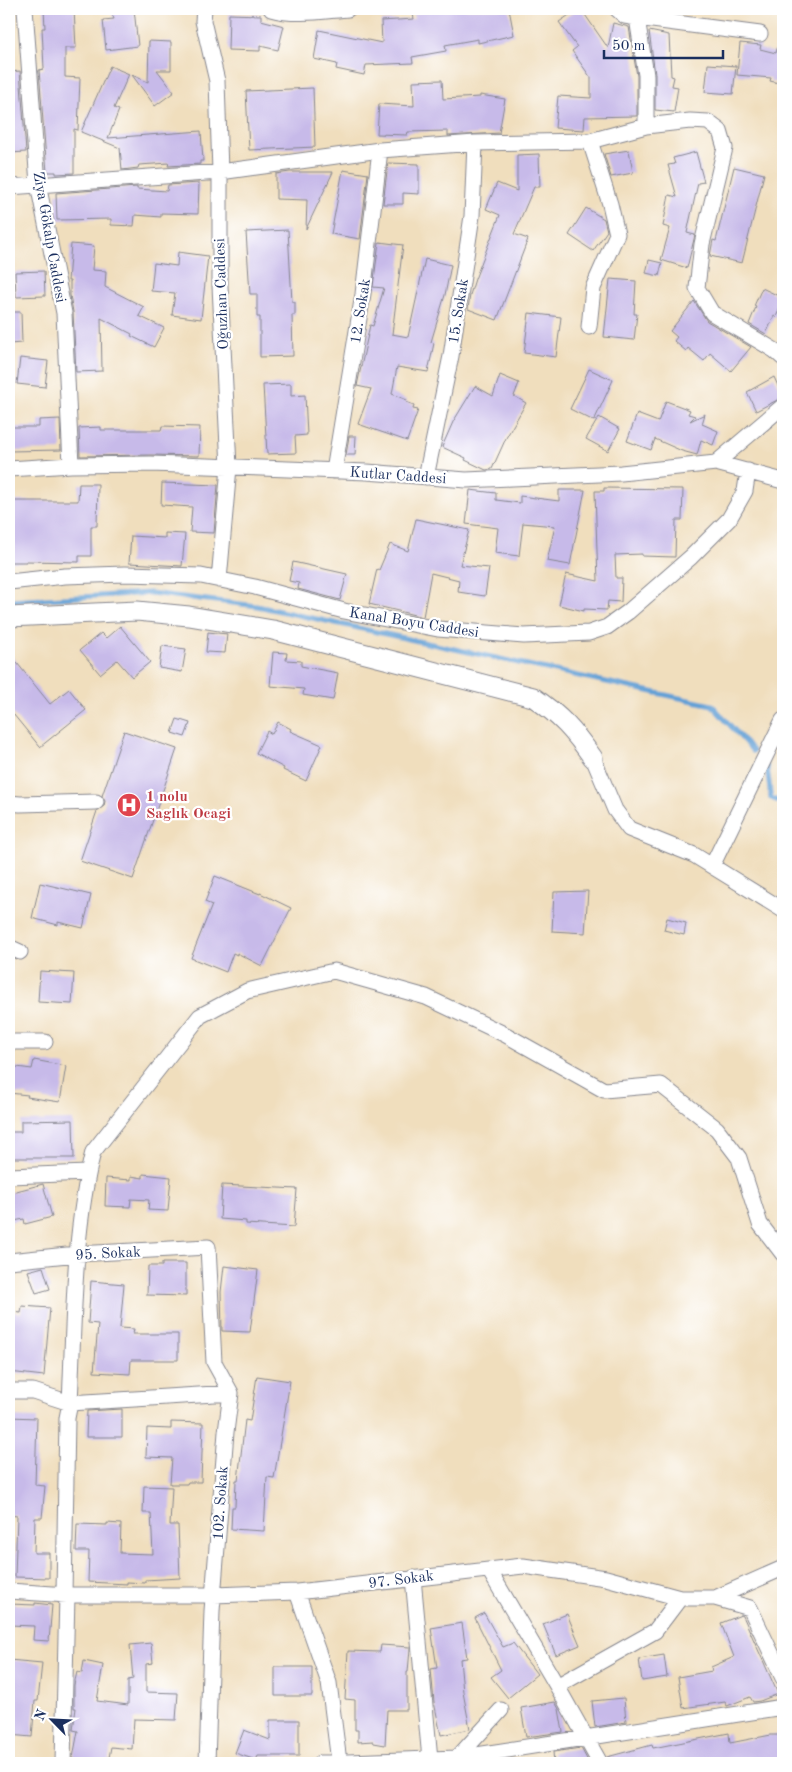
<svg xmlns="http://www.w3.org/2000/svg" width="792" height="1772" font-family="'Old Standard TT',serif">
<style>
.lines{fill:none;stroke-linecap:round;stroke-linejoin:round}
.stream{stroke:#65a1d6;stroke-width:5}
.building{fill:#c7bae9}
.minor-casing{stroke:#86868e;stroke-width:17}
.tertiary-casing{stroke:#86868e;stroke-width:21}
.minor{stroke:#fff;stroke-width:15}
.tertiary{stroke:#fff;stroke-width:19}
.labels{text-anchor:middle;stroke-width:4.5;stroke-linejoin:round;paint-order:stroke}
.street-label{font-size:15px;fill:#1b2f5e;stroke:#fff}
.health-label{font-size:15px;font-weight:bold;fill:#be3a42;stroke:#fff;text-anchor:start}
</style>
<rect width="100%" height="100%" fill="#fff"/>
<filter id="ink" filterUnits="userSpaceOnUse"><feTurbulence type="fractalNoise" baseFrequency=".02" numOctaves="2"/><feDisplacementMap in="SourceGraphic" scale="10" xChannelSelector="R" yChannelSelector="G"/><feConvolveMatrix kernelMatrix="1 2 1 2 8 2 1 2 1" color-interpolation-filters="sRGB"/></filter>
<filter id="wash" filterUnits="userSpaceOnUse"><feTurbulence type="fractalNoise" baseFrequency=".0096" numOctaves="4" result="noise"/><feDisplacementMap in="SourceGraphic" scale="20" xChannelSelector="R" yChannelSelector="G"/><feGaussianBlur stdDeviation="1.12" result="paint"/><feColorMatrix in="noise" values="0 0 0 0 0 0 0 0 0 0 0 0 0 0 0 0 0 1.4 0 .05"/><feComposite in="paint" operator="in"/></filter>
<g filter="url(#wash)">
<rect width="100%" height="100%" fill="#f0debd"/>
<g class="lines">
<path class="stream" d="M 9,601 L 150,593 L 257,606 L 712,705 L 753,751
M 767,767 L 771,798 L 783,803"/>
</g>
<g id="blocks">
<path class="building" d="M 44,9 L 74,9 L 76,48 L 65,48 L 65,77 L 80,78 L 78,130 L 74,129 L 74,173 L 56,174 L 56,172 L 47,172 L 39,70 L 44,69 L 42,28 L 45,28 Z
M 110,9 L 134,9 L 138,46 L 106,50 L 103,20 L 114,19 Z
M 440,9 L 509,9 L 514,35 L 478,43 L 478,39 L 445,45 L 446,51 L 412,57 L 413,63 L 366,65 L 364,75 L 336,69 L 337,64 L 314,59 L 319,30 L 382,43 L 381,21 L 414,19 L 413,14 Z
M 578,9 L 581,9 L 608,48 L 613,23 L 629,27 L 637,76 L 637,116 L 585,117 L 584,130 L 555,128 L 558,96 L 591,98 L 591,78 L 572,51 L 577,47 L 559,22 Z
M 229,14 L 261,15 L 261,20 L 284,26 L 278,50 L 260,46 L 260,51 L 228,50 Z
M 649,31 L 669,35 L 671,76 L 674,77 L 672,86 L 678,87 L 674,112 L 655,110 L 655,74 Z
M 149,41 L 171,42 L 171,70 L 157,70 L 174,92 L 155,106 L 132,75 L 148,82 Z
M 740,43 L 761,45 L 760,49 L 776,53 L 778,45 L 783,46 L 783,84 L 770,81 L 771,78 L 737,75 Z
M 708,64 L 736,66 L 733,94 L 705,92 Z
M 110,66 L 129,74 L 114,108 L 119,110 L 108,138 L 201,131 L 203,161 L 200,161 L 200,164 L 168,166 L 169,163 L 139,165 L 138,168 L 122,170 L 120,148 L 81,132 Z
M 20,71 L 26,152 L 9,153 L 9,72 Z
M 442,80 L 443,99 L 480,97 L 480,95 L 505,99 L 499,133 L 448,136 L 448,131 L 408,132 L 407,135 L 377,134 L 379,104 L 414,106 L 413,81 Z
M 313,88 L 315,147 L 249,150 L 246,91 Z
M 629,150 L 633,173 L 611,177 L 604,154 Z
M 696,152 L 704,182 L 698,183 L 687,233 L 695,235 L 687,268 L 661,260 L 670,228 L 663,226 L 669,195 L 677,197 L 668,165 L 675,164 L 673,158 Z
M 539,154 L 540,187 L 534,187 L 514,234 L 528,239 L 497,320 L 468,309 L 470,295 L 475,279 L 500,215 L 486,209 L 497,183 L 517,191 L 517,155 Z
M 388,163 L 419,164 L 419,194 L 403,193 L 403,204 L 383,204 Z
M 734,167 L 764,174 L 742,263 L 710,256 L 713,240 L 716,241 Z
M 343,170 L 368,174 L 360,239 L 331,234 Z
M 290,172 L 333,172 L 306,229 L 307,200 L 276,199 L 276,174 Z
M 199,183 L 198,214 L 161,213 L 161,217 L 135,215 L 134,226 L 111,225 L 111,219 L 57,220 L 56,193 L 137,187 L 137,189 L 167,191 L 168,185 Z
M 586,208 L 604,219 L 607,231 L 593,251 L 569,235 Z
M 288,230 L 292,302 L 295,302 L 295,315 L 292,315 L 293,356 L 260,357 L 260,317 L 257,317 L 257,294 L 250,294 L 246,232 Z
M 379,242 L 403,245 L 392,334 L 408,337 L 425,259 L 451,265 L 445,295 L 431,342 L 434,343 L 428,372 L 397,367 L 392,394 L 407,400 L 406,402 L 414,405 L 413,409 L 418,410 L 407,441 L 358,424 L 371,389 L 357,386 L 358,381 L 370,325 L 373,326 L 384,288 L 373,287 Z
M 71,244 L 94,246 L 92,270 L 106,271 L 105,287 L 144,307 L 139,316 L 164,328 L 154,347 L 131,336 L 132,334 L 101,318 L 102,371 L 76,372 L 73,312 L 70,295 L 70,281 L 68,281 Z
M 178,252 L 208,256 L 201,319 L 172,315 L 175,293 L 151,291 L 154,263 L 177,266 Z
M 649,260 L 662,263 L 659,276 L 646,273 Z
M 44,271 L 45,296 L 16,297 L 15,272 Z
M 610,279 L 636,281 L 634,314 L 637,314 L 634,340 L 604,337 Z
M 762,288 L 783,298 L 783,301 L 776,317 L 774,316 L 766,334 L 749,324 L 756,307 L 754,306 Z
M 694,301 L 707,321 L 751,347 L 731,371 L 710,353 L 704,361 L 688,348 L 686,351 L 674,341 L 677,337 L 670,331 Z
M 9,312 L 21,312 L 22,343 L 9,344 Z
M 529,313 L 561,317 L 556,357 L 524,353 Z
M 20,358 L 48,361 L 45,387 L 17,384 Z
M 589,369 L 613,380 L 594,421 L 570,409 Z
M 500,375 L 519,383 L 514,396 L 526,403 L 506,438 L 492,469 L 486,470 L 465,460 L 466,458 L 442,447 L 453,422 L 475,386 L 493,396 Z
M 774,377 L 783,397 L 756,411 L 747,392 Z
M 291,384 L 291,396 L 305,395 L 307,435 L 295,436 L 296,453 L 267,454 L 263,385 Z
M 666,401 L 690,410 L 688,414 L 695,416 L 690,421 L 705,414 L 702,424 L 718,431 L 713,445 L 701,440 L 697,455 L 682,451 L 655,439 L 651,450 L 627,441 L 637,414 L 658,422 Z
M 599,417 L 620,429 L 608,451 L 586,439 Z
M 60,419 L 61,450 L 9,451 L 9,427 L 39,427 L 39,420 Z
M 162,426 L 200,427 L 199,456 L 151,455 L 80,456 L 79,428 L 101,427 L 101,430 L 161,430 Z
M 349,436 L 356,436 L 355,455 L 346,455 Z
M 162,483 L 218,485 L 214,533 L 190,532 L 192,507 L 161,505 Z
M 79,484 L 98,484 L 97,526 L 91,526 L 91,556 L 79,556 L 79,562 L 26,561 L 26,562 L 9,562 L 9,501 L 78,501 Z
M 604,488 L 683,489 L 682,520 L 676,520 L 675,557 L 642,556 L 642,554 L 615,555 L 616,578 L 622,578 L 621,602 L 608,601 L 607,610 L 584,609 L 584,611 L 559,605 L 566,574 L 598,581 L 595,491 L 604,491 Z
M 470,490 L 496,493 L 496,500 L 520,503 L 520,496 L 559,501 L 559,490 L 585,490 L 570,565 L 547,561 L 555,526 L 523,523 L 519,556 L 495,553 L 498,528 L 466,524 Z
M 416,519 L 469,530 L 460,565 L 489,568 L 485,596 L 458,592 L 459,580 L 431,573 L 423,617 L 369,604 L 377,569 L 379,570 L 390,544 L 408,551 Z
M 165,533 L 185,534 L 182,566 L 129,563 L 131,536 L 165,538 Z
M 293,562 L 347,574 L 340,600 L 298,589 L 299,583 L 289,581 Z
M 120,626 L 150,662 L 132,677 L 117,660 L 100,674 L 80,650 L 101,633 L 106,638 Z
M 208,632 L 227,634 L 225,653 L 206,652 Z
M 162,646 L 186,649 L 182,672 L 159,668 Z
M 273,652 L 287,653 L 286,660 L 301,661 L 301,666 L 338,673 L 333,700 L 303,695 L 304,689 L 270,686 Z
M 9,653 L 50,704 L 69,689 L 86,710 L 40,747 L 9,709 Z
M 177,719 L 190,723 L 185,737 L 172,733 Z
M 278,722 L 291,729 L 290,731 L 322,745 L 306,781 L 283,770 L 284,768 L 256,753 L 267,731 L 272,734 Z
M 124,731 L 177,749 L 133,879 L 80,861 L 97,811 L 104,806 L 105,801 L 102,796 Z
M 215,876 L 260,894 L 260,893 L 291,908 L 262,966 L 237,953 L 237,955 L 233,953 L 226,972 L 191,958 L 212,905 L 205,902 Z
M 40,883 L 91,895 L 83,928 L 58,922 L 58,925 L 32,918 Z
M 588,891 L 585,933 L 552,931 L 554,892 Z
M 667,918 L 686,923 L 684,935 L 664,930 Z
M 40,971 L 74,973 L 72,1004 L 38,1002 Z
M 34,1060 L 66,1066 L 60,1102 L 27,1097 L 28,1095 L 9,1093 L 9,1066 L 32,1069 Z
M 73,1120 L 74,1158 L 9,1158 L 9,1132 L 21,1132 L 21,1121 Z
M 143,1174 L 171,1177 L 168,1211 L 148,1210 L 149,1200 L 131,1199 L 130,1207 L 105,1206 L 106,1178 L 131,1180 L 131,1176 L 143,1178 Z
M 43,1184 L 52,1217 L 25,1224 L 24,1219 L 9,1222 L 9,1193 Z
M 222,1185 L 297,1189 L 294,1227 L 246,1224 L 246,1221 L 220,1219 Z
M 162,1263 L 186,1263 L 186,1296 L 147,1295 L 148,1266 L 162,1266 Z
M 224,1266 L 258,1270 L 250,1332 L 222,1331 L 221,1292 Z
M 43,1267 L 50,1289 L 36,1293 L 28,1271 Z
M 91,1281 L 124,1284 L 120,1328 L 134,1329 L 133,1334 L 178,1334 L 178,1360 L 131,1360 L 130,1374 L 94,1372 L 98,1324 L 88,1323 Z
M 22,1306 L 50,1308 L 44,1376 L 9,1372 L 13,1312 L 21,1313 Z
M 257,1376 L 290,1381 L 274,1478 L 267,1477 L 264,1531 L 231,1529 L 232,1507 L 235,1507 L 236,1480 L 238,1480 L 245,1420 L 250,1421 Z
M 122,1409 L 122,1437 L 86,1437 L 87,1411 Z
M 9,1417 L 37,1418 L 35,1485 L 45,1486 L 42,1518 L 35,1518 L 34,1553 L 49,1553 L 49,1578 L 15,1577 L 17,1516 L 9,1515 Z
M 171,1422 L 203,1423 L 201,1482 L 188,1482 L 187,1484 L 170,1484 L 172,1458 L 146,1457 L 147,1428 L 171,1429 Z
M 144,1486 L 172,1487 L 170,1525 L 178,1525 L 180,1578 L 145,1580 L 145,1583 L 127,1582 L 127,1584 L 88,1582 L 89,1551 L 76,1551 L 77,1524 L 107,1525 L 107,1523 L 121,1524 L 120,1553 L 153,1554 L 151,1513 L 143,1513 Z
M 35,1603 L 52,1605 L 49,1641 L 33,1640 L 34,1626 L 9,1625 L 9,1604 L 35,1605 Z
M 484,1613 L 503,1647 L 513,1643 L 537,1674 L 508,1698 L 491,1677 L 501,1670 L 475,1618 Z
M 567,1614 L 580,1645 L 556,1655 L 543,1624 Z
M 741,1615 L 743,1616 L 778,1694 L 760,1701 L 753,1702 L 750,1697 L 727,1706 L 725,1702 L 683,1708 L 678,1677 L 712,1671 L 711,1667 L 734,1657 L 721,1623 Z
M 462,1623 L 467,1658 L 460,1659 L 463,1692 L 470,1729 L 441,1735 L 434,1702 L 431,1669 L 437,1668 L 431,1628 Z
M 151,1643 L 153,1663 L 146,1664 L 146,1692 L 178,1693 L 176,1720 L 134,1719 L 132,1749 L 111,1747 L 108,1763 L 72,1763 L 78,1731 L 73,1730 L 76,1708 L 74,1708 L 74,1685 L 77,1672 L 82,1673 L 84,1661 L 103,1665 L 97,1701 L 128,1705 L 128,1680 L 133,1679 L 130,1645 Z
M 381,1645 L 410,1647 L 410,1649 L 408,1672 L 407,1672 L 407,1710 L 387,1710 L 385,1745 L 374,1743 L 373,1741 L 358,1742 L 358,1730 L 355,1730 L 355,1700 L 345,1699 L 348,1651 L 380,1652 Z
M 664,1655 L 667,1677 L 642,1681 L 639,1659 Z
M 9,1660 L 42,1663 L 38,1701 L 35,1701 L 32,1737 L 9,1735 Z
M 275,1667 L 312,1667 L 312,1696 L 275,1696 Z
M 624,1698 L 626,1722 L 595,1727 L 592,1701 Z
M 555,1702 L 559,1709 L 563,1732 L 526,1737 L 521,1708 Z
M 270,1720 L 299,1720 L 299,1756 L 258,1756 L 256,1760 L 235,1753 L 244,1730 L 270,1740 Z
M 729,1733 L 730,1743 L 771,1735 L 783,1735 L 783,1763 L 609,1763 L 607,1757 L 652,1745 L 653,1748 Z
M 581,1748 L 589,1763 L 554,1763 L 553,1752 Z"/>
</g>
</g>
<g filter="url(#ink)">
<use href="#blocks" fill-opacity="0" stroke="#86868e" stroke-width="1"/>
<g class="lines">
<g class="minor-casing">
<path id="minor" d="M 25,9 L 38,184 L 64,313 L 71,465
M 204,9 L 203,21 L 217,81 L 220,172 L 220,286 L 229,467 L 219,580
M 271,9 C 295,16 323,11 348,9
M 617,9 L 625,16 L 637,18 L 760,34
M 637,18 L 646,75 L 646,126
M 9,187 L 220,172 L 380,150 L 475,143 L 590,141 L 646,126 L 690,121 L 708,122 L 720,131 L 725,148 L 702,244 L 697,288 L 712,313 L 774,350 L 783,358
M 589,327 L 593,288 L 617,234 L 610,204 L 590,141
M 716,463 L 783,406
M 9,469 L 71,465 L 151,464 L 367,472 L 466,480 L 621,473 L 716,463 L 783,481
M 334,471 L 363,294 L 380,150
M 426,477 L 451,356 L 472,216 L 475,143
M 9,582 L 65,576 L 125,574 L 201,576 L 255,587 L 344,611 L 438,629 L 524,636 L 589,633 L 607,627 L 628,612 L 691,557 L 729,519 L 745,491 L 748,471
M 593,758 L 615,810 L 629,829 L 694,855 L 783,910
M 9,803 L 20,804 L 96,802
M 712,866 L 783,720
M 9,947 L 20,952
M 9,1042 L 45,1042
M 9,1176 L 88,1173
M 9,1261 L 77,1254 L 208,1247 L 214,1362 L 231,1393 L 226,1432 L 212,1611 L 207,1763
M 9,1391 L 33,1391 L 70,1403 L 231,1393
M 489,1570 L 557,1686 L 600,1763
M 413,1578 L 430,1759
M 9,1591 L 67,1595 L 213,1595 L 297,1592 L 523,1566 L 606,1578 L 680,1598 L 715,1598 L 783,1568
M 297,1592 L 329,1683 L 339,1762
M 64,1595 L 67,1418 L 70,1403 C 74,1319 73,1233 93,1152 L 200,1016 L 247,991 L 334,971 L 426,997 L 506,1035 L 604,1090 L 661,1085 L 717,1129 L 739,1158 L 760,1224 L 783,1254
M 715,1598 L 750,1608 L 783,1678
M 557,1686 L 655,1631 L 680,1598
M 458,1761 L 457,1758 L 501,1710
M 63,1763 L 67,1595
M 320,1763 L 457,1758 L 783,1707"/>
</g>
<g class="tertiary-casing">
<path id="tertiary" d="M 9,617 L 137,611 L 189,616 L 273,630 L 533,697 C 561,716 574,731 593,758"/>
</g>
<use href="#minor" class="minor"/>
<use href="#tertiary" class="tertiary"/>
</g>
</g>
<defs>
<g id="hospital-disc" transform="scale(1.25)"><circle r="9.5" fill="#e0444e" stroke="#fff"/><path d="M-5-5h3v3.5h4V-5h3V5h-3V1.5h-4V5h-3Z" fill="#fff"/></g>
</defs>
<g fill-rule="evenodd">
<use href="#hospital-disc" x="129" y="805"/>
</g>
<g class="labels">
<g class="street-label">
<text transform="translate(50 237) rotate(80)" y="5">Ziya Gökalp Caddesi</text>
<text transform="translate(221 294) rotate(-92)" y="5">Oğuzhan Caddesi</text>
<text transform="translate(360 311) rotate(-81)" y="5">12. Sokak</text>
<text transform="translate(458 311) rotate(-81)" y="5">15. Sokak</text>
<text transform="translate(398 475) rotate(4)" y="5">Kutlar Caddesi</text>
<text transform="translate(414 622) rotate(9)" y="5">Kanal Boyu Caddesi</text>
<text transform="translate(108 1253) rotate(-3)" y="5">95. Sokak</text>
<text transform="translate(220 1503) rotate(-86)" y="5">102. Sokak</text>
<text transform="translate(401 1579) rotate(-7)" y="5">97. Sokak</text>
</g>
<g class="health-label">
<text x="146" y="801">1 nolu<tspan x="146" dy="17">Saglık Ocagi</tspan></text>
</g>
</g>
<rect width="792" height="1772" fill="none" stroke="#fff" stroke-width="30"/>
<g transform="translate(52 1720) rotate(294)" stroke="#ffffff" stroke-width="4" paint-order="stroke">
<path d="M0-4L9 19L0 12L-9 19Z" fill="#1b2f5e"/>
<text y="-8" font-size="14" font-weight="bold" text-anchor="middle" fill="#1b2f5e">N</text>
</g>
<path d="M604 50v8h119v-8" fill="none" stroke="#1b2f5e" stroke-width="2.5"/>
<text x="612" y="50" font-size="15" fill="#1b2f5e" stroke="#ffffff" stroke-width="4" paint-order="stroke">50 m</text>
</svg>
